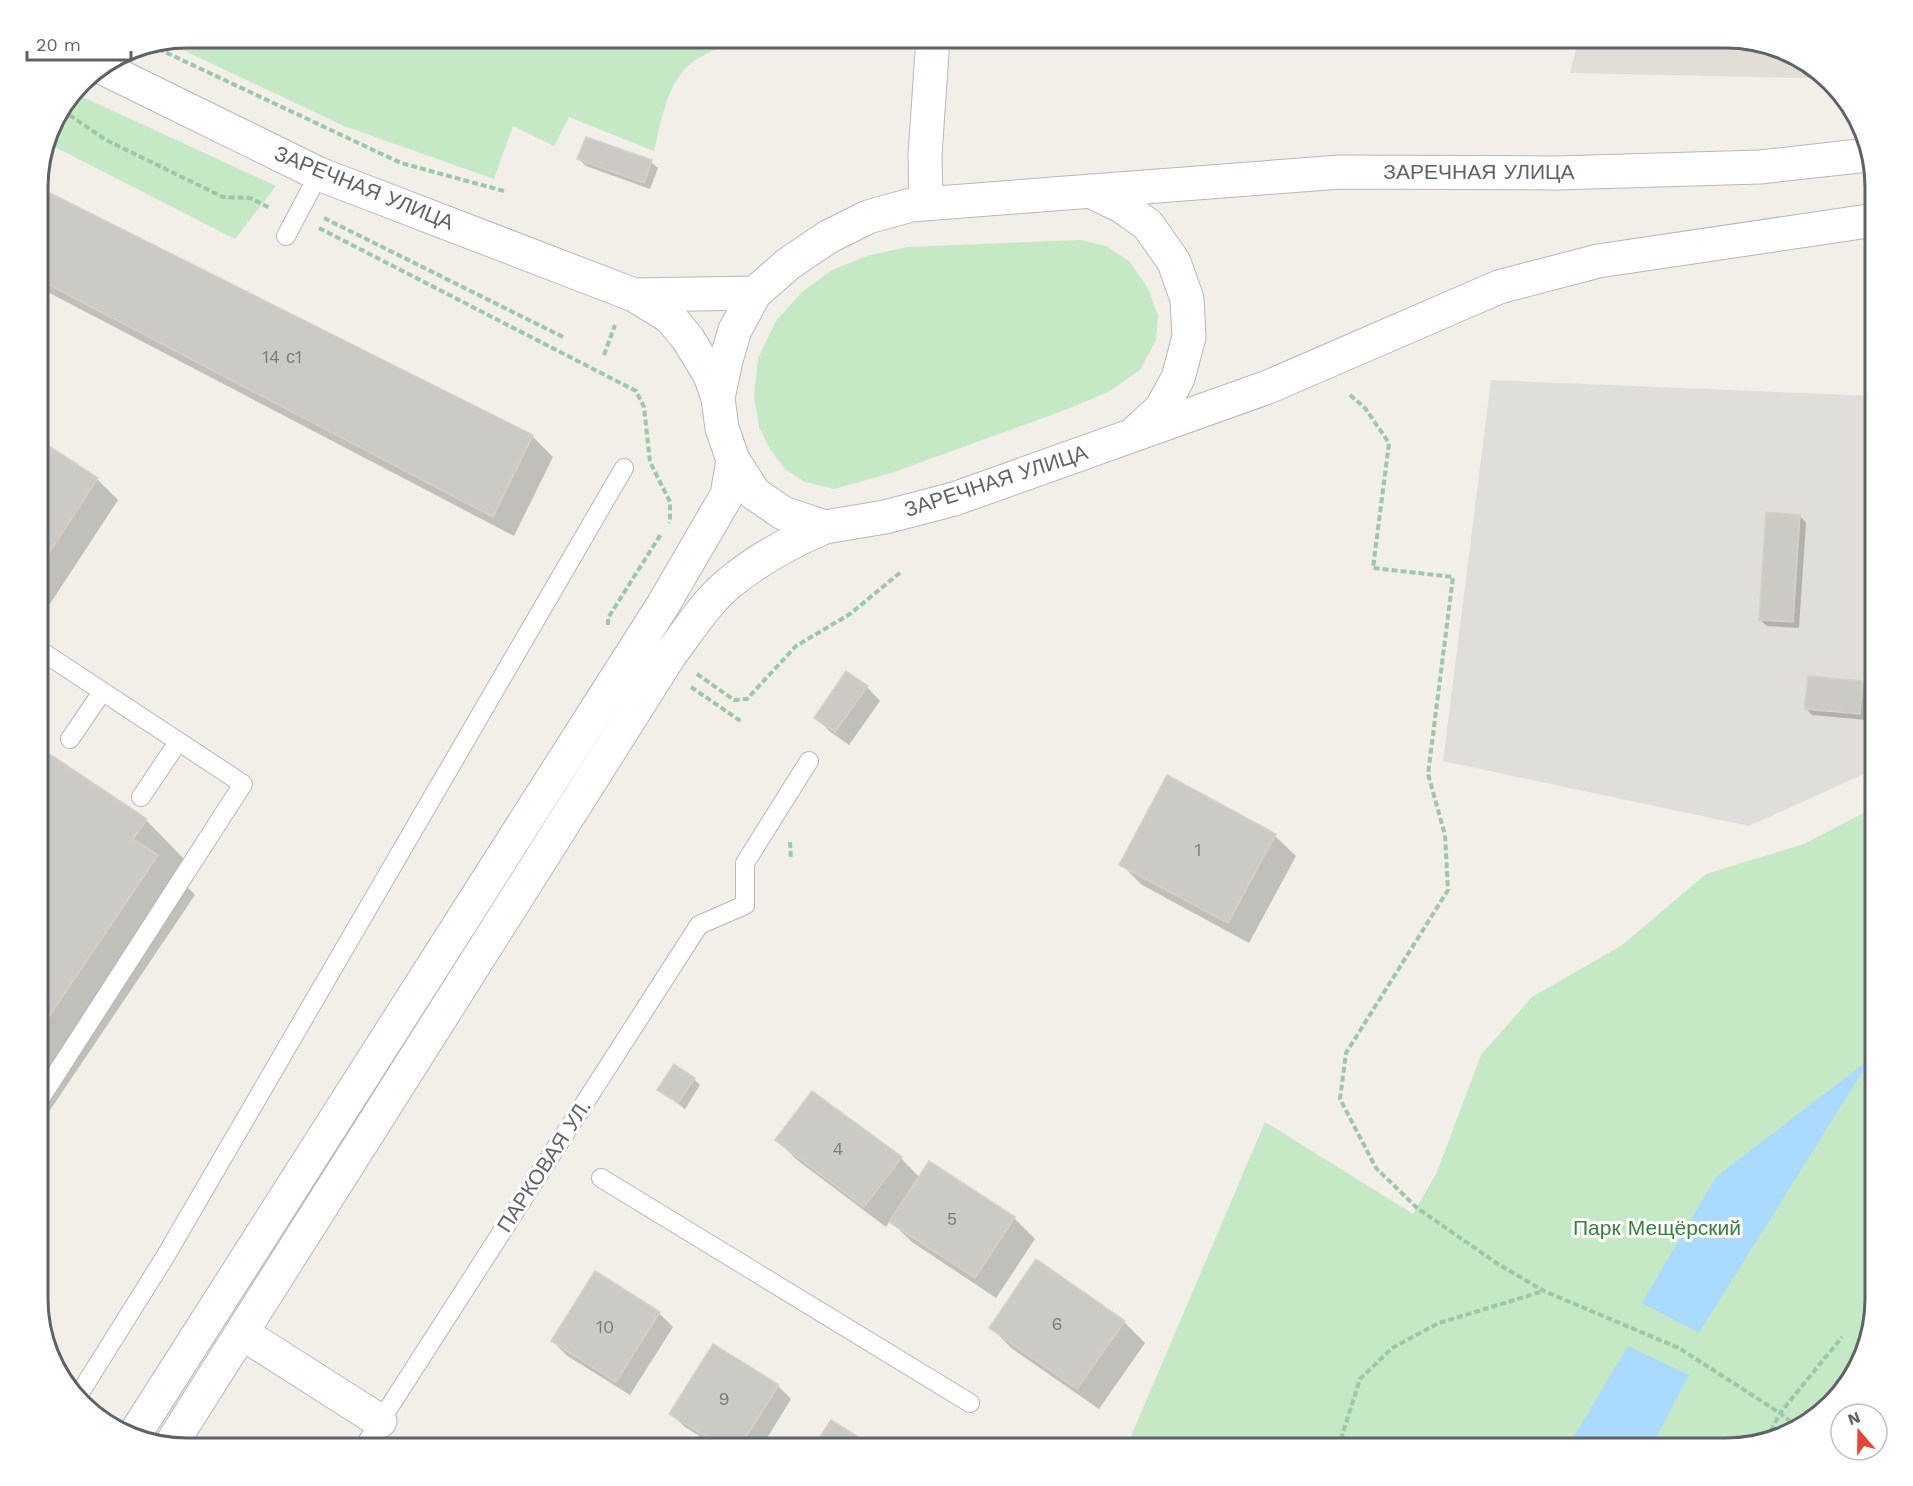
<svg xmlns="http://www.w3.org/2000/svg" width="1913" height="1486" font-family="'Work Sans',sans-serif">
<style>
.industrial{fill:#e0deda}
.education{fill:#e1ded6}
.green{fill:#c5e8c5}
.water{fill:#aadaff}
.shadow{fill:#0003}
.building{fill:#cccac5;stroke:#d6d1c6;stroke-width:1.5}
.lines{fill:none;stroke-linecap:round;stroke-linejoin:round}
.service-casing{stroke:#b5b8bc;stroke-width:20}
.minor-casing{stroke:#b5b8bc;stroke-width:35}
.tertiary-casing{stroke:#b5b8bc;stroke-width:35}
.path{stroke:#9cc7a9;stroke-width:4;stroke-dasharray:6 3;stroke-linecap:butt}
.service{stroke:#fff;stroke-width:18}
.minor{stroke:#fff;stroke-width:33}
.tertiary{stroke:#fff;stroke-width:33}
.labels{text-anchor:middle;stroke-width:6;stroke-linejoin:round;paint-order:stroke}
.number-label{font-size:18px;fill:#7a7d7f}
.street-label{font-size:21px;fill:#5f6368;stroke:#fff}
.park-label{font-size:21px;fill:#348238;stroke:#fff}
.rim{fill:none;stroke:#5f6368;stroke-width:3}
</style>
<rect width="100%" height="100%" fill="#f1efe8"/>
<path class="industrial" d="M 1491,380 L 1875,396 L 1875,769 L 1749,826 L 1443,761 Z"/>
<path class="education" d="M 1579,38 L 1726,38 L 1774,46 L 1817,69 L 1823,76 L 1804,78 L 1570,73 Z"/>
<path class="green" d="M 187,38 L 733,38 C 720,49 710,51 697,59 C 667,78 662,119 654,151 L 569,117 L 554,146 L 513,126 L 494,179 L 344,126 L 166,42 Z
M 74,93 L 276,186 L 235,239 L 47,143 L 53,121 Z
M 1080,240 L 1106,246 L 1129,261 L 1148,288 L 1158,316 L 1156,340 L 1140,370 L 1110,391 L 1068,409 L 894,472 L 834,489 L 805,482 L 785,469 L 770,449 L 759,427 L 754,396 L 758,358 L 776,321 L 802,292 L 832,270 L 867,256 L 907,247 Z
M 1875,807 L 1875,1299 L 1867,1347 L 1844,1390 L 1792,1433 L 1726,1448 L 1126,1448 L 1265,1122 L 1413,1214 L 1437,1172 L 1481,1055 L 1532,997 L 1621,946 L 1706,874 L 1804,844 Z"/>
<path class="water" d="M 1871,1058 L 1699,1333 L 1642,1303 L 1716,1177 Z
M 1628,1346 L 1689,1375 L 1651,1448 L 1567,1448 Z"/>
<path class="shadow" d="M 579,159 L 651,162 L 658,168 L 650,189 L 586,166 Z
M 38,188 L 532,436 L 553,457 L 514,536 L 38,287 Z
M 38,440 L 97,479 L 118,500 L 50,604 L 38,596 Z
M 1800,516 L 1806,523 L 1799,628 L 1767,626 L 1760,620 Z
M 1862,683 L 1869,689 L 1866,720 L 1812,715 L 1806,709 Z
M 867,687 L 880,701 L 849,745 L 829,731 L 816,717 Z
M 46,753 L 146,820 L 184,859 L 174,873 L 195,895 L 38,1128 L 38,765 Z
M 1168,777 L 1275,836 L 1296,856 L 1249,943 L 1142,885 L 1121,864 Z
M 694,1079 L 700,1085 L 685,1109 L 659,1089 Z
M 777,1140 L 901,1158 L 920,1178 L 1014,1218 L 1035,1239 L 996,1298 L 912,1242 L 890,1221 L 886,1227 L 797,1160 Z
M 659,1313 L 673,1327 L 630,1395 L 566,1355 L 553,1341 Z
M 1124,1322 L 1145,1343 L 1099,1409 L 1011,1348 L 991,1327 Z
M 778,1386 L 791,1399 L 761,1448 L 719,1448 L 685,1427 L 671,1414 Z
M 831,1423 L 873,1448 L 815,1448 Z"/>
<path class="building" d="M 586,137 L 652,160 L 644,183 L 577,159 Z
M 38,187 L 533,435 L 493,517 L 38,279 Z
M 38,439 L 98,478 L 38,570 Z
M 1766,512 L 1800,515 L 1793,622 L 1759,620 Z
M 846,671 L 868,686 L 835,732 L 814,718 Z
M 1808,676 L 1863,681 L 1860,714 L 1804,709 Z
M 45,751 L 147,819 L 133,839 L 158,855 L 38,1033 L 38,762 Z
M 1167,775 L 1276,834 L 1228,923 L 1119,865 Z
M 674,1064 L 695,1078 L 678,1103 L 657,1090 Z
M 812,1091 L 902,1157 L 864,1207 L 775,1140 Z
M 929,1161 L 1015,1217 L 975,1278 L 889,1222 Z
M 1036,1259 L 1125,1321 L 1077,1389 L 989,1328 Z
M 595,1271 L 660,1312 L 616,1382 L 551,1341 Z
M 713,1344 L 779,1385 L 739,1448 L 725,1448 L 669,1414 Z
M 831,1420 L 876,1448 L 813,1448 Z"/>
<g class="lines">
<g class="service-casing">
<path id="service" d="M 286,236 L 319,174
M 70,739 L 102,692
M 141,797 L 178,742
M 38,1102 L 243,784 L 38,649
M 601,1178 L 970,1403
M 78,1396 L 165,1257 L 624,468
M 363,1448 L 699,925 L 745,905 L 745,863 L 809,761"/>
</g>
<g class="minor-casing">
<path id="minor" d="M 926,203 L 925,155 L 933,38
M 242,1333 L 380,1421"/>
</g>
<g class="tertiary-casing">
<path id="tertiary" d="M 101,67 L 319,174 L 634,295 L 670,317 L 688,339 L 710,375 L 718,398 L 722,428 L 733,460 L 755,494 L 783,513 L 825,527 L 885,517 L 954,499 L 1268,387 L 1499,287 L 1598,261 L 1875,220
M 1090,191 L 1123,207 L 1148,225 L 1174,262 L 1187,299 L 1189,337 L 1178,378 L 1161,409 L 1137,431
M 634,295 L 755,293
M 718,398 L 726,360 L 735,330 L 755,293 L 788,264 L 828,237 L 868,217 L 911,205 L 1340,172 L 1557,173 L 1760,167 L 1868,155
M 133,1437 L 663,605 L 727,495 L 733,460
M 170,1446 L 670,655 C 689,630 707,600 733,580 C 762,557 792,541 825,527"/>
</g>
<path class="path" d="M 150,45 L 401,163 L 504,191
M 62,110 L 106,140 L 223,197 L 250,198 L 270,208
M 324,218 L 563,337
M 319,228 L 636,391 L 644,407 L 650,462 L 670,502 L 670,520 L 669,523
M 604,355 L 615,325
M 1350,395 L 1365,408 L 1389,443 L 1373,568 L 1453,577 L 1428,774 L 1445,835 L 1448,890 L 1346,1053 L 1340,1099 L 1376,1168 L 1417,1208 L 1498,1264 L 1544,1291 L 1679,1348 L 1780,1413 L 1798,1428
M 608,625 L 608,618 L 661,534
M 697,674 L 734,700 L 747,699 L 796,646 L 850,614 L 902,571
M 691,687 L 742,722
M 790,842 L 791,859
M 1767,1439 L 1780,1413 L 1842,1337
M 1338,1448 L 1360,1379 L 1392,1348 L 1439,1323 L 1544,1291"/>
<use href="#service" class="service"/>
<use href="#minor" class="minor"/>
<use href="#tertiary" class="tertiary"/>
</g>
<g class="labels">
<g class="number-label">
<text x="282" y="363">14 с1</text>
<text x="1198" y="856">1</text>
<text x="838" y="1155">4</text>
<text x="952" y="1225">5</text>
<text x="1057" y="1330">6</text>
<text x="605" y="1333">10</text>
<text x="724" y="1405">9</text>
</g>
<g class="street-label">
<text x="1479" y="179">ЗАРЕЧНАЯ УЛИЦА</text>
<text transform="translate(364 188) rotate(22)" y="7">ЗАРЕЧНАЯ УЛИЦА</text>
<text transform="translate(996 481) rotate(-18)" y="7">ЗАРЕЧНАЯ УЛИЦА</text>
<text transform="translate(544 1166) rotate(-57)" y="7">ПАРКОВАЯ УЛ.</text>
</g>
<g class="park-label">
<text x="1657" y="1235">Парк Мещёрский</text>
</g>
</g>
<path d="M0 0H1913V1486H0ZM187 48H1726A139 139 0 0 1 1865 187V1299A139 139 0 0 1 1726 1438H187A139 139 0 0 1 48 1299V187A139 139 0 0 1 187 48Z" fill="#fff" fill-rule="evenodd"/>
<path class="rim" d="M187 48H1726A139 139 0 0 1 1865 187V1299A139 139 0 0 1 1726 1438H187A139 139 0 0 1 48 1299V187A139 139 0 0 1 187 48Z"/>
<g transform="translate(1859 1432) rotate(340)"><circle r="28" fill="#ffffff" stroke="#bfc1c3" stroke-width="1.5"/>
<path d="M0-4.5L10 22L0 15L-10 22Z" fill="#ea4335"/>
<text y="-9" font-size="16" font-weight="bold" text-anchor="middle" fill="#5f6368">N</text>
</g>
<path d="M27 51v9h104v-9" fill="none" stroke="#5f6368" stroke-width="3"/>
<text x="36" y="51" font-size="18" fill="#5f6368" stroke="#ffffff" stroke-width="4.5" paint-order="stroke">20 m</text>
</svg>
